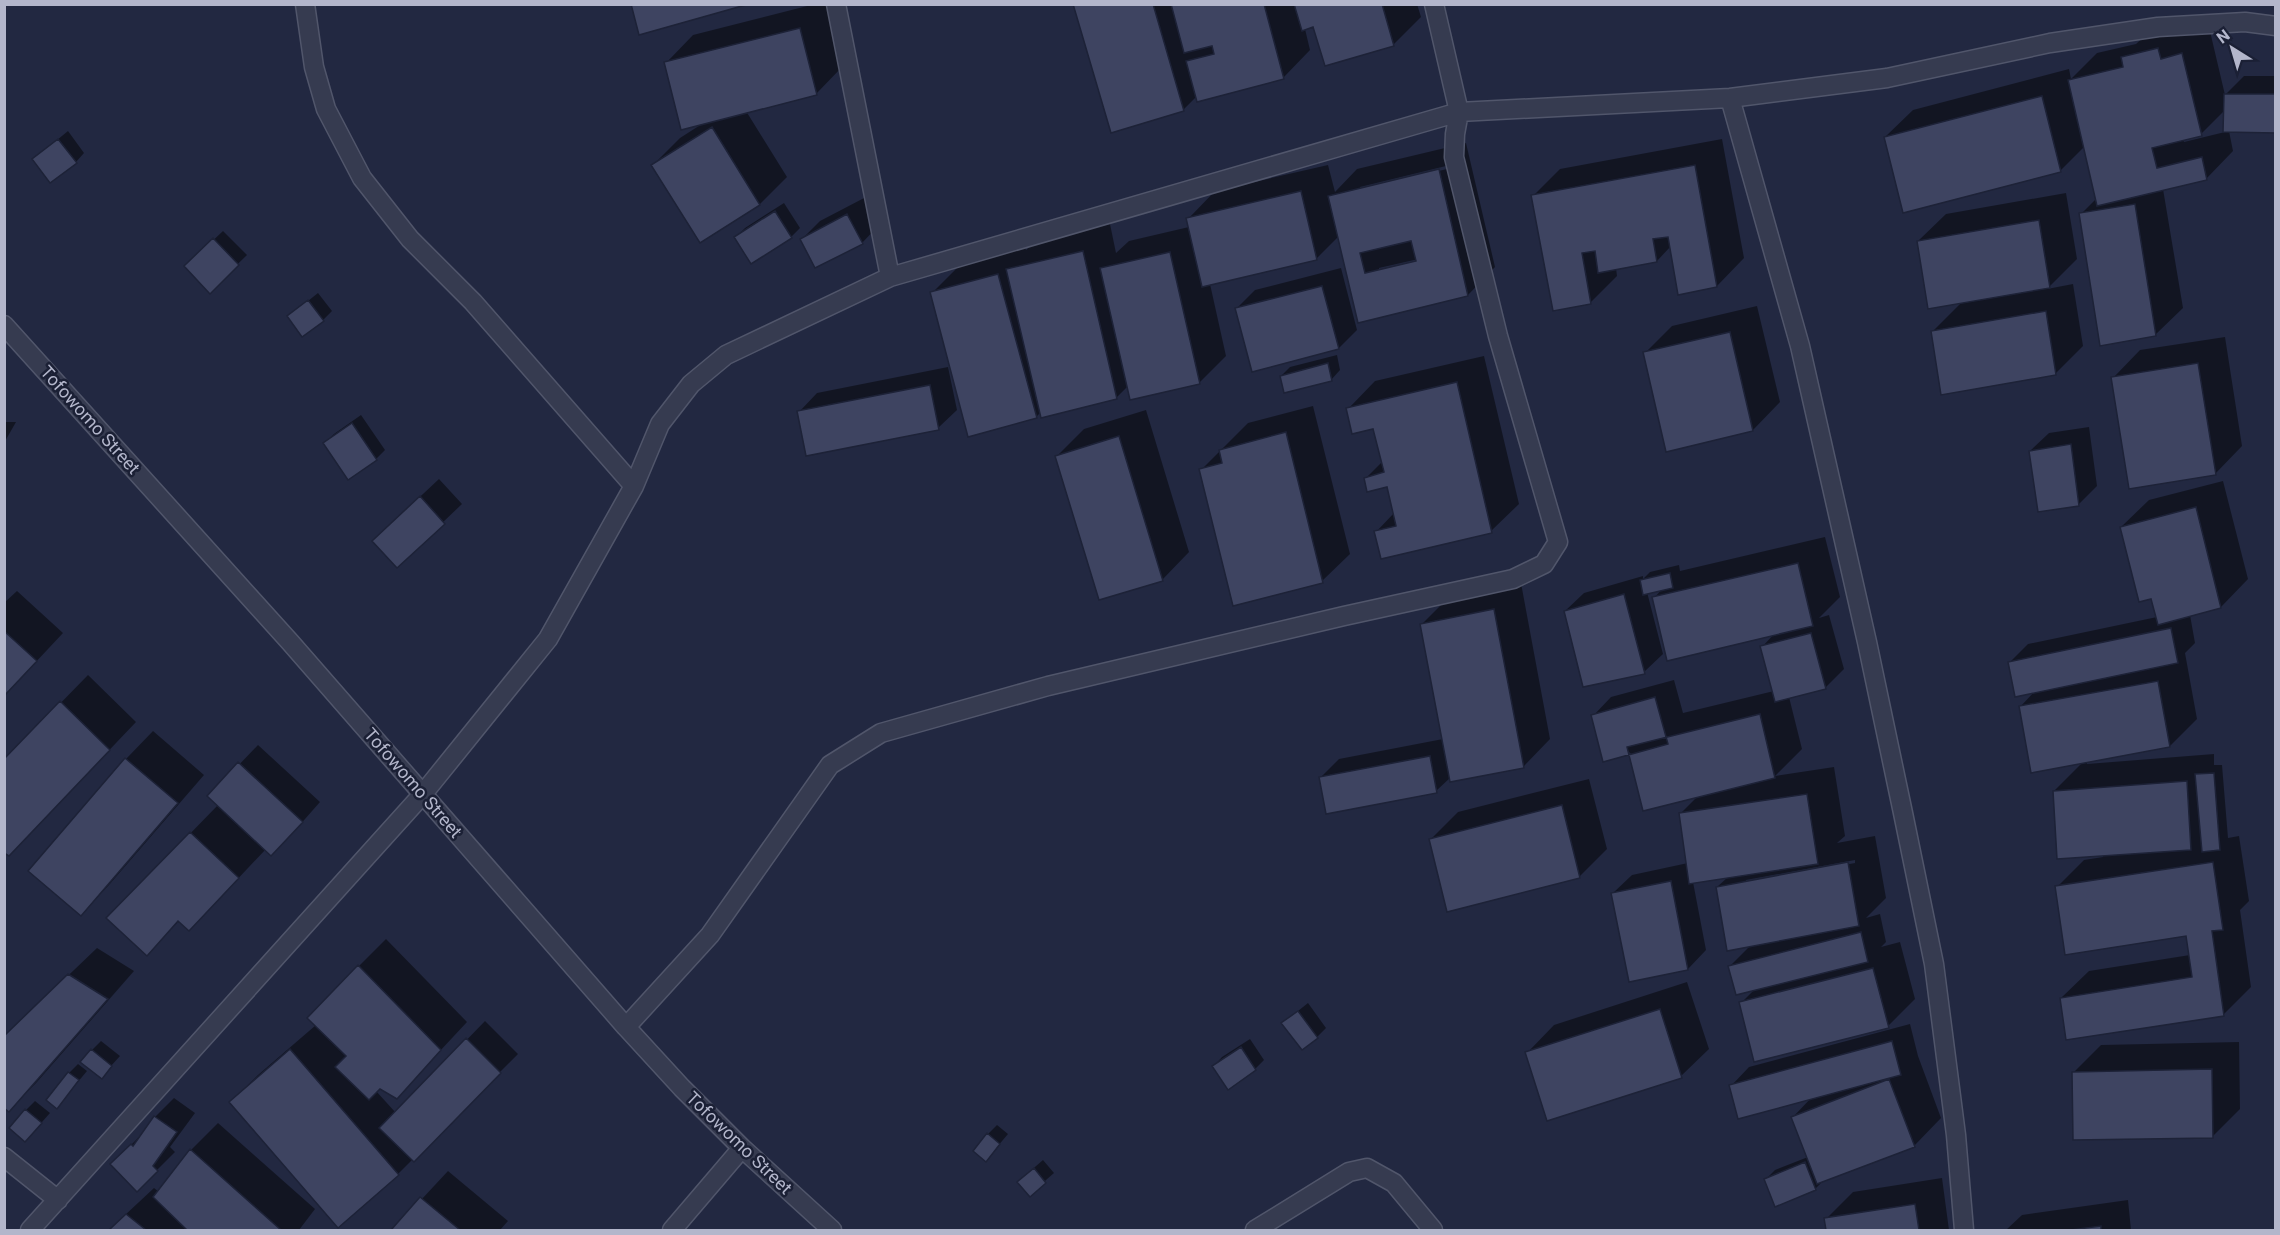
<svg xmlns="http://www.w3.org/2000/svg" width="2280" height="1235" font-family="Roboto,sans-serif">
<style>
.shadow{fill:#0007;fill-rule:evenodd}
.building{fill:#3e4461;stroke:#1d2237;stroke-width:1.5;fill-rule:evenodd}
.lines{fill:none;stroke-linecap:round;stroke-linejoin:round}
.minor-casing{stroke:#51566b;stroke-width:21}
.minor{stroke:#363b50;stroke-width:18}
.labels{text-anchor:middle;stroke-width:5;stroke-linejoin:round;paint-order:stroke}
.street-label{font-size:18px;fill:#b3b6cb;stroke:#1b2035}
</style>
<rect width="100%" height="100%" fill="#222841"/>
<path class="shadow" d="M 815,4 L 828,4 L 843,66 L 816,94 L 746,111 L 787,177 L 760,204 L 700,241 L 653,165 L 680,138 L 705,122 L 666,63 L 693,35 Z
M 1075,4 L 1417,4 L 1421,17 L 1394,44 L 1326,64 L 1314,25 L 1305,29 L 1310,50 L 1283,78 L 1197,96 L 1184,109 L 1113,131 Z
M 2209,27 L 2225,95 L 2244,76 L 2276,76 L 2276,132 L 2229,131 L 2233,151 L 2206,179 L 2163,189 L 2183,308 L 2155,335 L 2081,214 L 2097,198 L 2085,146 L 2060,171 L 1885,137 L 1913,110 L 2069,69 L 2071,79 L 2097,53 L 2136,44 L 2150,31 ZM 2225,110 L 2225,132 L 2184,142 L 2183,139 L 2201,134 Z
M 68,131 L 84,153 L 76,162 L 34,159 Z
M 1722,139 L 1744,258 L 1717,286 L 1671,246 L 1657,261 L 1616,268 L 1617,276 L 1590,303 L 1533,196 L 1560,169 Z
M 1466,143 L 1495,267 L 1468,295 L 1359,321 L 1339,236 L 1316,259 L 1210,284 L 1226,356 L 1199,383 L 1128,386 L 1116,398 L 1041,412 L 1036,417 L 932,293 L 959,266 L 1025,247 L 1026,250 L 1035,242 L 1110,224 L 1116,253 L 1129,241 L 1189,227 L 1188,219 L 1215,191 L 1328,165 L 1335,192 L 1357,169 ZM 1446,166 L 1447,169 L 1360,190 L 1360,187 ZM 1423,258 L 1424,261 L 1379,271 L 1379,268 Z
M 2066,193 L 2077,259 L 2047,289 L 2073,284 L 2083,346 L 2056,373 L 1932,332 L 1962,302 L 1918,241 L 1946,214 Z
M 866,197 L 880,224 L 862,243 L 802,239 L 820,221 Z
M 784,203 L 800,228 L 791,237 L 736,237 L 745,228 Z
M 223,231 L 247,255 L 210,291 L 186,266 Z
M 1341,268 L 1357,330 L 1339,348 L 1237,308 L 1255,290 Z
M 318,293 L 332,311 L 323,320 L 288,317 Z
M 1757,306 L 1780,402 L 1753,430 L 1645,353 L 1672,326 Z
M 2225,337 L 2242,446 L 2215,474 L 2113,378 L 2140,350 Z
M 1337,355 L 1340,370 L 1331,380 L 1281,376 L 1290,367 Z
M 1484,356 L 1519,504 L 1491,531 L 1376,532 L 1394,513 L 1388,485 L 1366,478 L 1383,461 L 1374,427 L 1348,409 L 1375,381 Z
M 948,367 L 957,410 L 938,428 L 799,412 L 817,393 Z
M 1313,406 L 1350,554 L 1322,581 L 1201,470 L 1248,423 Z
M 1146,410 L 1189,552 L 1162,580 L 1056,457 L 1084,429 Z
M 361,415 L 385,450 L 376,459 L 348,477 L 325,443 L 334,434 Z
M 4,422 L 16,422 L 4,443 Z
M 2089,427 L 2097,486 L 2079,504 L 2039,510 L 2030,451 L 2049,433 Z
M 439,479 L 462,504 L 397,566 L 392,523 Z
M 2223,481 L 2248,579 L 2221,607 L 2190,615 L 2195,643 L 2185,653 L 2197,719 L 2170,746 L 2087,761 L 2087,764 L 2214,754 L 2214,765 L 2222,765 L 2228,838 L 2239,836 L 2249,901 L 2240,910 L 2251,987 L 2224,1014 L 2061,998 L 2089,971 L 2190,955 L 2187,935 L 2057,887 L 2084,860 L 2103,857 L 2103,854 L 2054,791 L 2083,762 L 2020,707 L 2035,691 L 2009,663 L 2028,644 L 2157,617 L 2152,598 L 2121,527 L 2149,500 Z
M 1825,537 L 1840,597 L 1819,618 L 1829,615 L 1844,669 L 1825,688 L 1789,697 L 1802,749 L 1775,776 L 1834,767 L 1845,836 L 1837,843 L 1875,836 L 1886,898 L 1866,918 L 1880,914 L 1886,942 L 1881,947 L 1900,942 L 1915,999 L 1888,1026 L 1741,1003 L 1755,989 L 1730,966 L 1751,945 L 1717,887 L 1728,877 L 1693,882 L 1706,950 L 1688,969 L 1613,893 L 1632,875 L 1688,863 L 1680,814 L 1699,795 L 1630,753 L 1593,716 L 1611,697 L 1674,680 L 1683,713 L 1774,691 L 1762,647 L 1775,633 L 1654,598 L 1663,588 L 1647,592 L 1663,654 L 1644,672 L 1565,611 L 1584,593 L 1643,576 L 1643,579 L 1650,572 L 1679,565 L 1680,571 ZM 1855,860 L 1855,863 L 1746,883 L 1746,880 Z
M 1521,583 L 1550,739 L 1523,767 L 1451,777 L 1436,791 L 1320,778 L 1339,759 L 1443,739 L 1422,624 L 1449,597 Z
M 17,591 L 63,633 L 4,696 L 4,603 Z
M 88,675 L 136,722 L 36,827 L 4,761 Z
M 153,731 L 204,775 L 108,886 L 81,914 L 30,870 L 126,759 Z
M 258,745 L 320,802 L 290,836 L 266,849 L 216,902 L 180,920 L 147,954 L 108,918 L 218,805 L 209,796 Z
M 1589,779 L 1607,849 L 1579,877 L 1431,839 L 1458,812 Z
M 386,939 L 467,1022 L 397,1097 L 380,1087 L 376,1091 L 396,1113 L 485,1021 L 518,1054 L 398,1174 L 231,1102 L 258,1075 L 316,1025 L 359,966 Z
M 97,948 L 134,971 L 36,1083 L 9,1110 L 4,1037 Z
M 1687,982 L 1709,1049 L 1681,1076 L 1527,1053 L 1554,1025 Z
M 1308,1003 L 1326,1028 L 1317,1037 L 1283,1023 Z
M 1910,1024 L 1918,1056 L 1941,1118 L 1914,1146 L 1824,1180 L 1815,1189 L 1766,1179 L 1775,1170 L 1808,1157 L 1793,1117 L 1812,1097 L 1731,1086 L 1749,1067 Z
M 1250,1039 L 1264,1060 L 1255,1069 L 1214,1066 L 1222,1057 Z
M 101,1041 L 120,1056 L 101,1077 L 92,1050 Z
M 2239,1042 L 2240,1109 L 2213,1136 L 2074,1072 L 2101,1045 Z
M 78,1064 L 87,1071 L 57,1107 L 69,1073 Z
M 174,1098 L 195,1113 L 170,1147 L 175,1152 L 137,1190 L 112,1164 L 145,1131 L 155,1117 Z
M 35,1101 L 50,1113 L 34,1131 L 26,1110 Z
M 218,1123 L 315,1209 L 299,1230 L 109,1230 L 154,1188 L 159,1192 L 191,1150 Z
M 997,1125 L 1008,1134 L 986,1160 L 988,1134 Z
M 1043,1160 L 1054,1173 L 1030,1194 L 1028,1173 Z
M 448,1171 L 508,1221 L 500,1230 L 393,1230 Z
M 1942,1178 L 1949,1230 L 1827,1230 L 1826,1219 L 1853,1192 Z
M 2128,1200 L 2131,1230 L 2006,1230 L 2022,1215 Z"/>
<path class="building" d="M 631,4 L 749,4 L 639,35 Z
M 1073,4 L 1153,4 L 1184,111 L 1111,133 Z
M 1171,4 L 1264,4 L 1284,79 L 1197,102 L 1186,61 L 1214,54 L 1212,46 L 1184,53 Z
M 1294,4 L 1382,4 L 1394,46 L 1325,66 L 1313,27 L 1302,31 Z
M 800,28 L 817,95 L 681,130 L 664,62 Z
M 2158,48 L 2161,59 L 2182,53 L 2202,136 L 2152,148 L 2157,168 L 2202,157 L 2207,180 L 2097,206 L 2068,80 L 2123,67 L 2121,57 Z
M 2224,94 L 2276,94 L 2276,133 L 2223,132 Z
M 2042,96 L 2061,172 L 1903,213 L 1884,137 Z
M 712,127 L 760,205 L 700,243 L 651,165 Z
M 58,139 L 77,163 L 50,183 L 32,159 Z
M 1695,165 L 1717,287 L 1678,295 L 1668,237 L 1653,239 L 1657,262 L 1598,273 L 1595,251 L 1582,253 L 1591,304 L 1553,311 L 1531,195 Z
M 1439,169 L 1468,296 L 1358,323 L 1328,196 ZM 1411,241 L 1416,261 L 1365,273 L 1360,253 Z
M 1301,191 L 1317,260 L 1202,287 L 1186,218 Z
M 2135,204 L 2156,336 L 2100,346 L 2079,213 Z
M 775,211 L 792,238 L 751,264 L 734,237 Z
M 847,214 L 863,244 L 815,268 L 800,239 Z
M 2039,220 L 2050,288 L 1928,309 L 1917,241 Z
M 213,238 L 239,265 L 210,294 L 184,266 Z
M 1083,251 L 1117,399 L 1041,418 L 1006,269 Z
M 1170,252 L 1200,384 L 1130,400 L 1100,268 Z
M 998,274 L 1037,418 L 968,437 L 930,292 Z
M 1322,286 L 1339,349 L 1252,372 L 1235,308 Z
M 308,300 L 324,321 L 302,337 L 287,316 Z
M 2046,311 L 2056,375 L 1941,395 L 1931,331 Z
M 1730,332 L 1753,431 L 1666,452 L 1643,352 Z
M 1328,363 L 1332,381 L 1284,393 L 1280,376 Z
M 2198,363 L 2216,475 L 2129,489 L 2111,377 Z
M 1457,382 L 1492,533 L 1381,559 L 1374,531 L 1396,526 L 1387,487 L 1367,492 L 1364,478 L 1384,472 L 1373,429 L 1352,434 L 1346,408 Z
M 930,385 L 939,430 L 806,456 L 797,411 Z
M 352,423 L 377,460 L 348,480 L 323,443 Z
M 1286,432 L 1323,583 L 1233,606 L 1199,469 L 1222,463 L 1219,450 Z
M 1119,436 L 1163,581 L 1099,600 L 1055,456 Z
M 2071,444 L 2079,506 L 2038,512 L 2029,451 Z
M 420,496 L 445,524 L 397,568 L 372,541 Z
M 2196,507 L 2221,608 L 2158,625 L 2151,599 L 2139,602 L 2120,527 Z
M 1798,563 L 1813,626 L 1667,661 L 1652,597 Z
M 1670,573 L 1673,588 L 1643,595 L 1640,580 Z
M 1624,594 L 1645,674 L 1583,687 L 1564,611 Z
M 1494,609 L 1524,768 L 1450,782 L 1420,624 Z
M 2171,628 L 2178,663 L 2015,697 L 2008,662 Z
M 4,631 L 37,661 L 4,696 Z
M 1811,633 L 1826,689 L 1775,702 L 1760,646 Z
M 2158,681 L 2170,747 L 2031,773 L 2019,706 Z
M 1655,697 L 1668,744 L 1603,762 L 1591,715 Z
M 60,701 L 110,750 L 9,856 L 4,853 L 4,759 Z
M 1760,714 L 1775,778 L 1643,811 L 1627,747 Z
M 1430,756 L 1437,793 L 1326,814 L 1319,777 Z
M 125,758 L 178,803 L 81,916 L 28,871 Z
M 238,762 L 303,822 L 271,856 L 207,796 Z
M 2214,773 L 2220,850 L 2202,852 L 2195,774 Z
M 2187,781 L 2191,850 L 2057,859 L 2053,791 Z
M 1807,794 L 1818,864 L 1689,884 L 1679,813 Z
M 1562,805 L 1580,878 L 1447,912 L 1429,839 Z
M 190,832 L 239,878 L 189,931 L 178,921 L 147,956 L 106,918 Z
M 1848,862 L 1859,926 L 1727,951 L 1716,887 Z
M 2213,862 L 2223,930 L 2212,931 L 2224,1016 L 2066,1040 L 2060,998 L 2192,977 L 2186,936 L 2065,955 L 2055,886 Z
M 1671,881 L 1688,970 L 1629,982 L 1611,893 Z
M 1861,932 L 1868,962 L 1736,995 L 1728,966 Z
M 358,965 L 441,1050 L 397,1099 L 380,1089 L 369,1100 L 335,1067 L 346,1056 L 307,1018 Z
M 1873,968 L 1889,1028 L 1754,1062 L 1739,1002 Z
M 68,974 L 108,999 L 9,1112 L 4,1108 L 4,1036 Z
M 1660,1009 L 1682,1078 L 1547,1121 L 1525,1052 Z
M 1298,1011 L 1318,1038 L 1302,1050 L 1281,1023 Z
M 466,1038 L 501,1073 L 414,1162 L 379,1128 Z
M 1892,1041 L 1901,1075 L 1738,1119 L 1729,1085 Z
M 1241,1047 L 1256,1070 L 1228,1090 L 1212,1066 Z
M 91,1049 L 112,1066 L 102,1079 L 80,1062 Z
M 290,1049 L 399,1175 L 338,1228 L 229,1102 Z
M 2212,1069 L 2213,1138 L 2073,1140 L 2072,1072 Z
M 68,1072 L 79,1080 L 57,1109 L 46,1100 Z
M 1889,1079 L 1915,1147 L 1817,1184 L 1791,1117 Z
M 25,1109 L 42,1123 L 25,1142 L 9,1128 Z
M 154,1116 L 177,1132 L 153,1166 L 158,1171 L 137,1192 L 110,1164 L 131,1144 L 133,1146 Z
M 987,1133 L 1000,1144 L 986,1162 L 973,1151 Z
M 190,1149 L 281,1230 L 187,1230 L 153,1197 Z
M 1805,1162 L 1816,1190 L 1775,1207 L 1764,1179 Z
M 1034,1168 L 1046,1183 L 1030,1197 L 1017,1182 Z
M 420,1197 L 460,1230 L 391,1230 Z
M 1915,1204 L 1919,1230 L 1826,1230 L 1824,1218 Z
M 126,1214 L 146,1230 L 109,1230 Z
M 2101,1226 L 2101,1230 L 2071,1230 Z"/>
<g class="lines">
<g class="minor-casing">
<path id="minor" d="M 305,4 L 314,67 L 326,109 L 362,178 L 410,239 L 473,302 L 634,486
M 836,4 L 890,277
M 1730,98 L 1800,346 L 1867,642 L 1903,813 L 1934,964 L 1956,1135 L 1964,1230
M 4,325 L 290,642 L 626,1027 L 682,1088 L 742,1148 L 832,1230
M 626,1027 L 710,935 L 830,765 L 881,733 L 1048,686 L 1344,616 L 1513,579 L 1544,564 L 1558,542 L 1498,336 L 1454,157 L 1455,134 L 1459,112 L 1434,4
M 4,1157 L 58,1200
M 30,1230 L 422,795 L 548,639 L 634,486 L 660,424 L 691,384 L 726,355 L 890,277 L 1459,112 L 1730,98 L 1887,78 L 2050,43 L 2158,27 L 2245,22 L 2276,26
M 672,1230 L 742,1148
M 1255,1230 L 1349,1172 L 1367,1168 L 1394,1183 L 1433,1230"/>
</g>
<use href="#minor" class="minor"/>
</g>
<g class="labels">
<g class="street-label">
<text transform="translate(90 420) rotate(48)" y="6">Tofowomo Street</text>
<text transform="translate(413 783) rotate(49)" y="6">Tofowomo Street</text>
<text transform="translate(739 1143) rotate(44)" y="6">Tofowomo Street</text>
</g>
</g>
<rect width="2280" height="1235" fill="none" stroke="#b3b6cb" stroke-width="12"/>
<g transform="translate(2232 48) rotate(323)" stroke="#1b2035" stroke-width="4.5" paint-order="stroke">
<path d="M0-4.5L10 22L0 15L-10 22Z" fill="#b3b6cb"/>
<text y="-9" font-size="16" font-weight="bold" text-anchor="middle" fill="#b3b6cb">N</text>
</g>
</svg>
